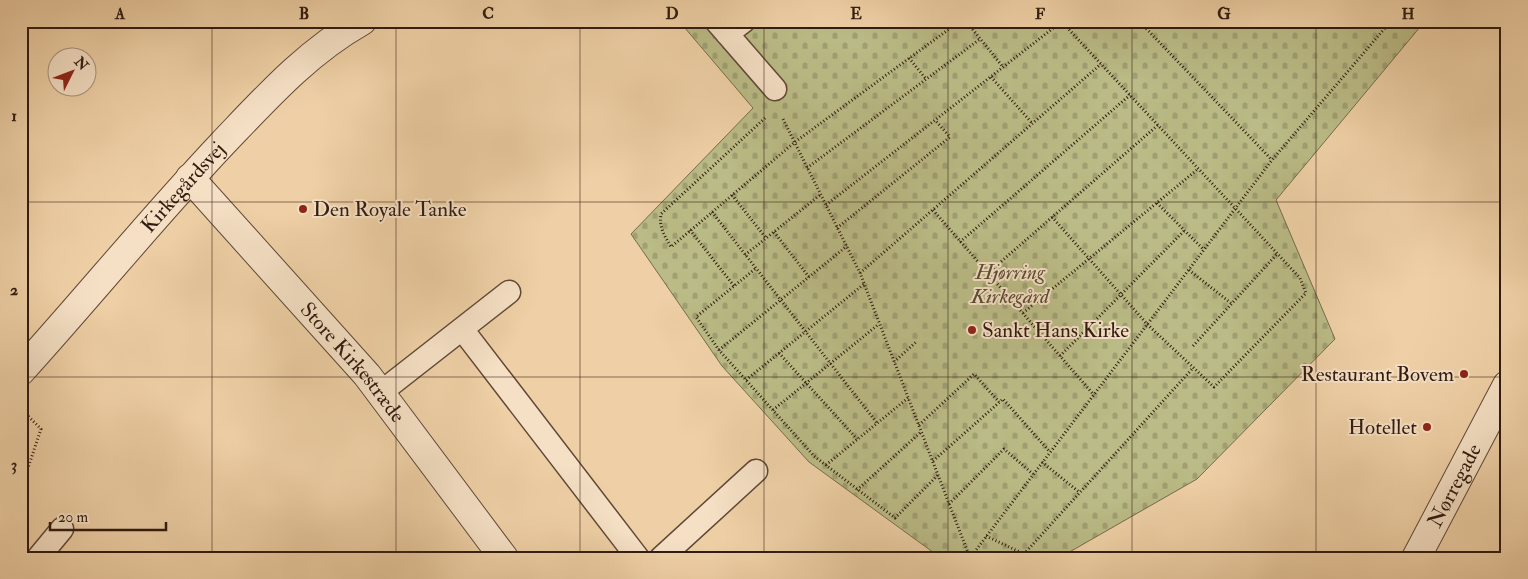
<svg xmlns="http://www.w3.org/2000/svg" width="1528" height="579" font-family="'IM FELL Double Pica',serif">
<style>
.cemetery{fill:url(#cemetery-stones);stroke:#766b4c}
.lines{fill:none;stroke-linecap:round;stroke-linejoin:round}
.service-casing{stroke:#604836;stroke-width:25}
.minor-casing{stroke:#604836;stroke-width:30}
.path{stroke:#311b11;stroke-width:3;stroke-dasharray:1 2.5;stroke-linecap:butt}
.service{stroke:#f5e0c5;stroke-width:22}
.minor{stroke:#f5e0c5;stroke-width:28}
.grid{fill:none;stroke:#311b11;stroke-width:1;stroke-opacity:0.55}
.poi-dot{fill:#8f2418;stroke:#f5e0c5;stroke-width:2}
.labels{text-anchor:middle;stroke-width:4;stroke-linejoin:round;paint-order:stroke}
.street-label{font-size:21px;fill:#311b11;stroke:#f5e0c5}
.poi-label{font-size:21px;fill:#311b11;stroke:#f5e0c5;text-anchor:start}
.park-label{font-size:21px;font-style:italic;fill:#5a4b34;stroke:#f5e0c5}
.neatline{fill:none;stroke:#311b11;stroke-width:2}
.grid-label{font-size:16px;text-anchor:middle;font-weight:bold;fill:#311b11}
</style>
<defs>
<pattern id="cemetery-stones" width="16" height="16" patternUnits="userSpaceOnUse" patternTransform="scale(1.25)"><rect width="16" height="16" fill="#babb86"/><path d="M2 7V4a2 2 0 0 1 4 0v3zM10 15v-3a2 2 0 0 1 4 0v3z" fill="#a0a073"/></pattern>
</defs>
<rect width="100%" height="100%" fill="#efd0a6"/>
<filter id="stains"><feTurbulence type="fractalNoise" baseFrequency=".004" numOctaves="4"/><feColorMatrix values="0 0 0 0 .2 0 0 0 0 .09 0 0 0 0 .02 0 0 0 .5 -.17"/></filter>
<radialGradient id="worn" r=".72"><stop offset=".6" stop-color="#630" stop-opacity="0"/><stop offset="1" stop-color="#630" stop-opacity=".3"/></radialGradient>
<path class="cemetery" d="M 679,21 L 1425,21 L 1276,200 L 1335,339 L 1197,479 L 1059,558 L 941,558 L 809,462 L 722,366 L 631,234 L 753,108 Z"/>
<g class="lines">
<g class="service-casing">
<path id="service" d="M 716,21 L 775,89
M 727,34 L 744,21
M 462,329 L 638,558
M 380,393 L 509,292
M 38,558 L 62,529
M 661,558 L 756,471"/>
</g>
<g class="minor-casing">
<g id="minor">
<path id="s1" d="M 190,178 L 367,375 L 504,558"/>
<path id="s2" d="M 21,371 C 89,296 153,217 223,143 C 266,98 307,52 362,21"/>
<path id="s3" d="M 1416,558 L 1507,385"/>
</g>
</g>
<path class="path" d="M 966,21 L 1003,67
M 1139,21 L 1272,160
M 909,58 L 926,79
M 991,77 L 1032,123
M 765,118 L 661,214 C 659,227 664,235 671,247 L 795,142 L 960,21
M 783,119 L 860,273 L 970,558
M 807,168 L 980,39
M 732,195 L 766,238
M 1157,203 L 1204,250
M 826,205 L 1061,22
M 933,210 L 1094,395
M 712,212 L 877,423
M 1052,217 L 1148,325 L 1214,387 L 1306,293 L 1300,278 L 1061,21
M 837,228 L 950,137 L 935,120
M 690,230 L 734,286
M 774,232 L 809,277
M 960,242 L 1130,95
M 745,255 L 820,195
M 755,269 L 696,317 L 719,350 L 814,456 L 895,518 L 938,475
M 1189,270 L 1232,304
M 860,273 L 1101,64
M 988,273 L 1158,125
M 1023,313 L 1198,169
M 1193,346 L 1277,254
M 719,350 L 847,246
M 779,353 L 857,439
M 1060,356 L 1185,230
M 894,362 L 916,342
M 746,380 L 864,284
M 21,409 L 41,429 L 21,489
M 773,410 L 879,324
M 919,425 L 974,374 L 999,402
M 933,461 L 1003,399 L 1050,452
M 1042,462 L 1079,492
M 826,465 L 908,398
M 857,490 L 921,432
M 949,504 L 1004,449 L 1033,474
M 986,536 L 1024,554 L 1193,368
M 970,558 L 1272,160 L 1391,21"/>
<use href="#service" class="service"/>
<use href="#minor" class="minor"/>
</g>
<path class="grid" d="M 212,21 L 212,558M 396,21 L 396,558M 580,21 L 580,558M 764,21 L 764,558M 948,21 L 948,558M 1132,21 L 1132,558M 1316,21 L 1316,558M 21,202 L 1507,202M 21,377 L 1507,377"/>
<g class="poi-dot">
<circle cx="303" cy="209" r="5"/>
<circle cx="972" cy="330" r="5"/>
<circle cx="1464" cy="374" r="5"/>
<circle cx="1427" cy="427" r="5"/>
</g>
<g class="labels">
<g class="street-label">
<text dy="7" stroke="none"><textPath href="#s2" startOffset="245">Kirkegårdsvej</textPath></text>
<text dy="7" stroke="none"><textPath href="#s1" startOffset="246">Store Kirkestræde</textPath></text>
<text dy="7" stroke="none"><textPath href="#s3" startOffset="82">Nørregade</textPath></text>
</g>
<g class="poi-label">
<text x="313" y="216">Den Royale Tanke</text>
<text x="982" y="337">Sankt Hans Kirke</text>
<text x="1454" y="381" text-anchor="end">Restaurant Bovem</text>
<text x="1417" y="434" text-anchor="end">Hotellet</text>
</g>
<g class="park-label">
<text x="1010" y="279">Hjørring<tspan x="1010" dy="24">Kirkegård</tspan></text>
</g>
</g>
<rect width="1528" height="579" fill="none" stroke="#efd0a6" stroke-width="55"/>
<g transform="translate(72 72) rotate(48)"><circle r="24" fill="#f5e0c5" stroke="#a7917d"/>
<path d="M0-4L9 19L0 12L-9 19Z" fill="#8f2418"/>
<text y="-8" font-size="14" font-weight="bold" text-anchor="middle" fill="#311b11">N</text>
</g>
<path d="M50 522v8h116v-8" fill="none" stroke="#311b11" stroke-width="2.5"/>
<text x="58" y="522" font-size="15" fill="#311b11" stroke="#f5e0c5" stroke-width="4" paint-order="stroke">20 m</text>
<rect x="28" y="28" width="1472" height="524" class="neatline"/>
<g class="grid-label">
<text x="120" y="19">A</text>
<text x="304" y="19">B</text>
<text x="488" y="19">C</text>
<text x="672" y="19">D</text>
<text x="856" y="19">E</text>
<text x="1040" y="19">F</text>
<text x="1224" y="19">G</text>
<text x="1408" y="19">H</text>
<text x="14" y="121">1</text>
<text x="14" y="295">2</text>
<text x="14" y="470">3</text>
</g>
<rect width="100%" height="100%" filter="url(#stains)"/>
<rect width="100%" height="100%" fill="url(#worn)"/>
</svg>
